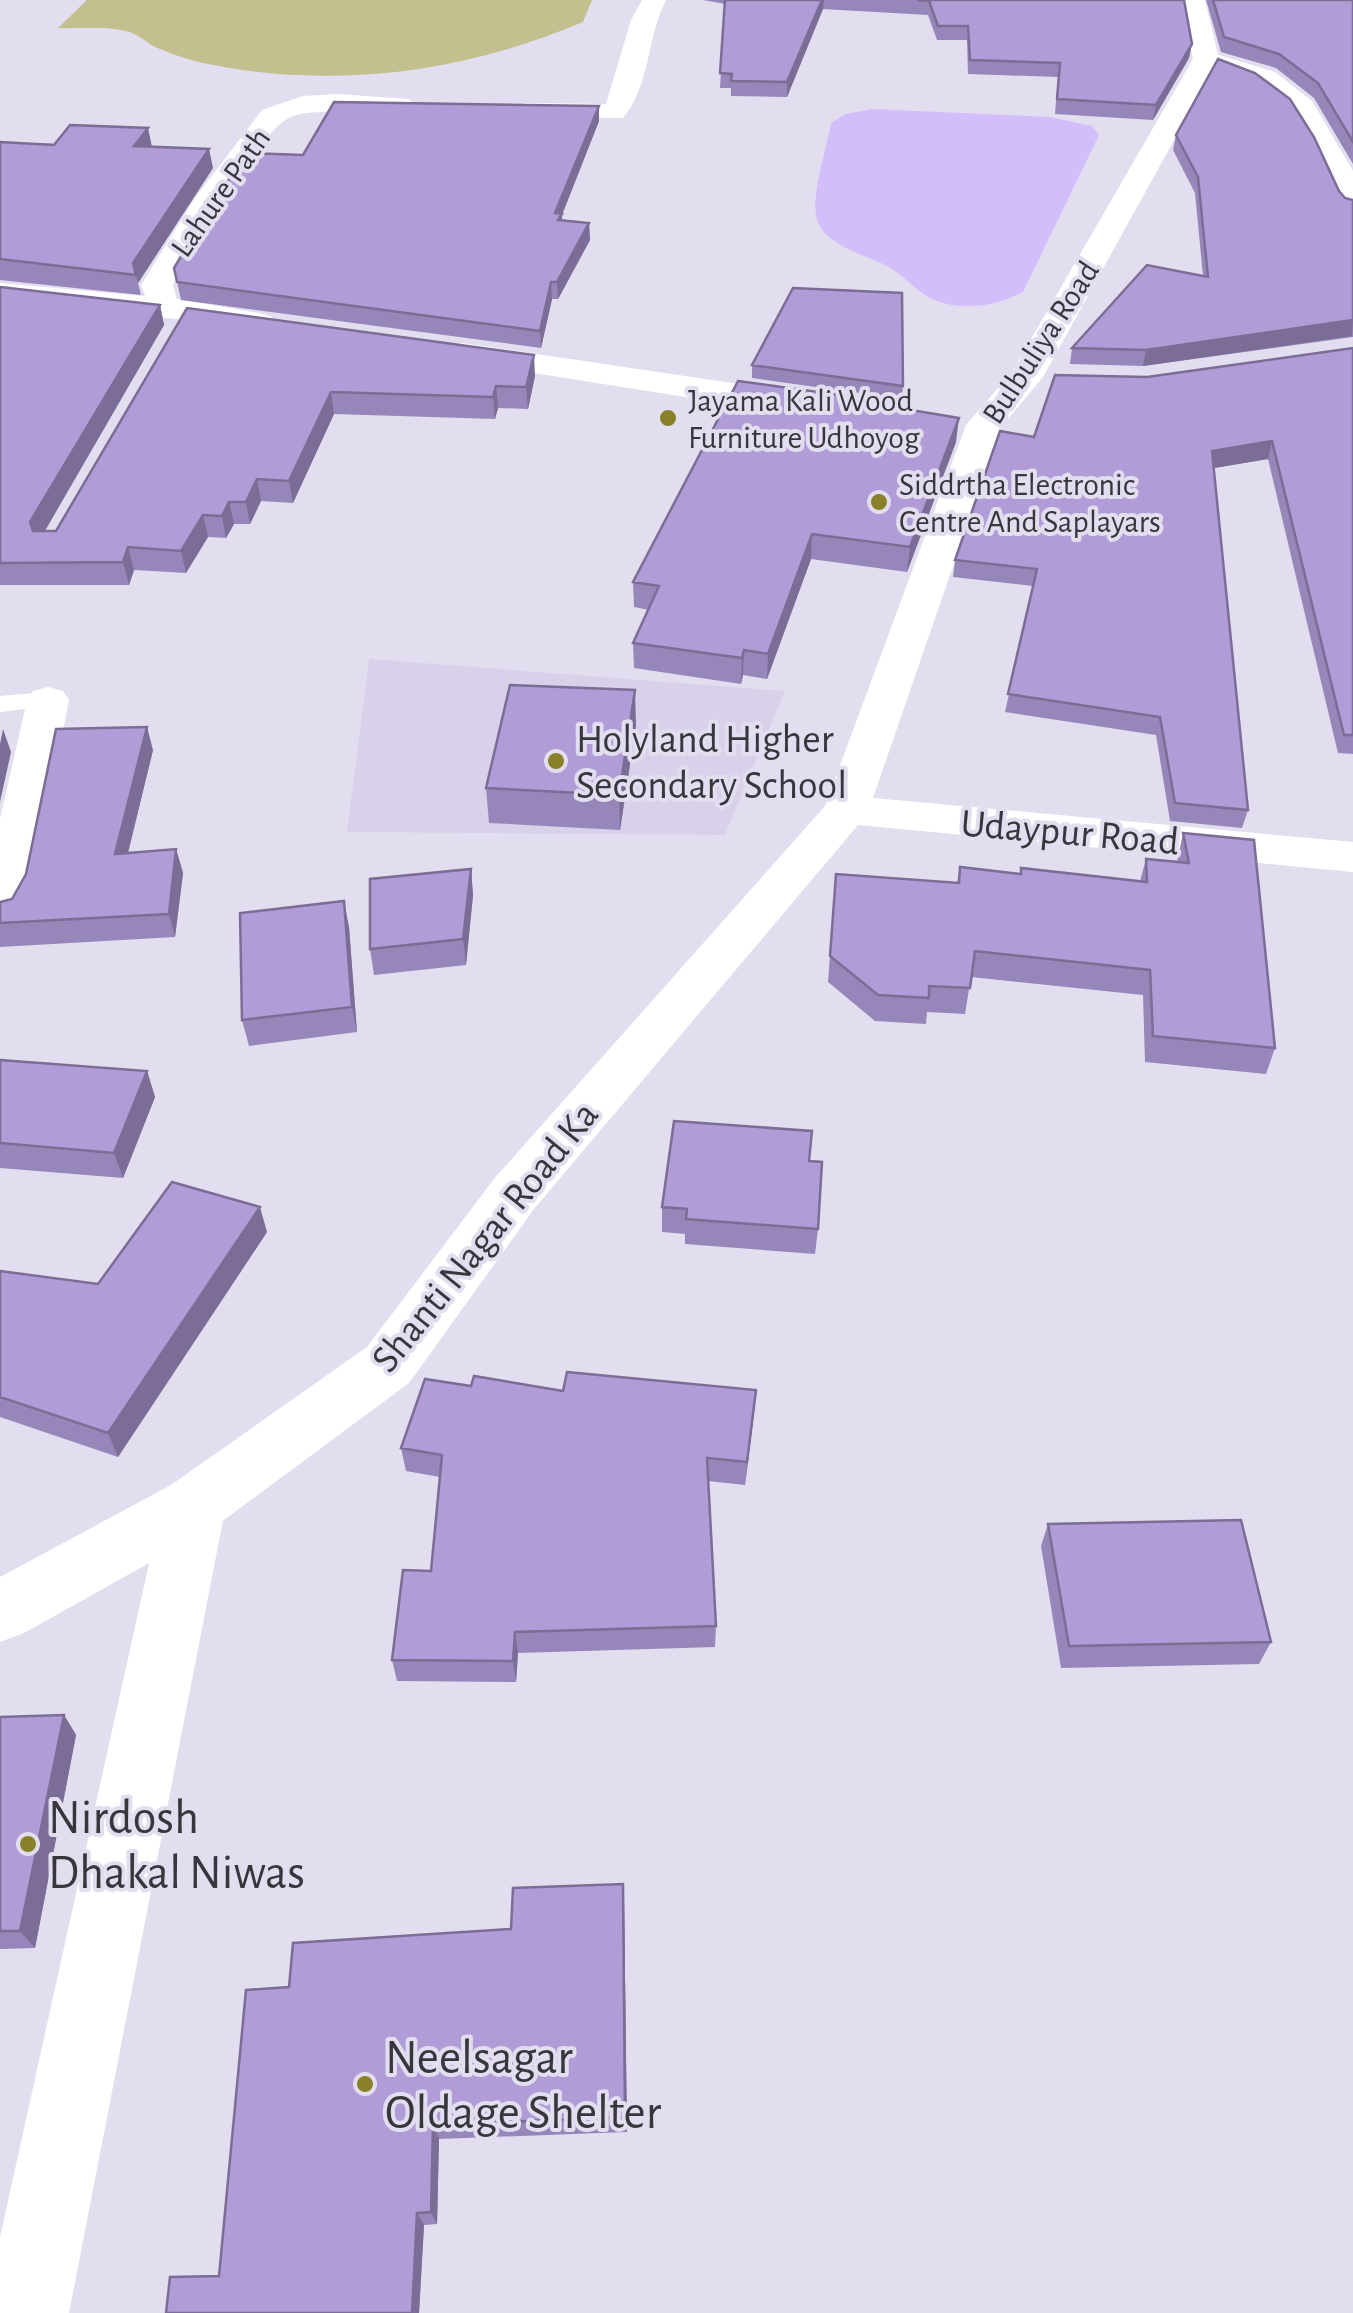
<svg xmlns="http://www.w3.org/2000/svg" width="1353" height="2313" font-family="'Alegreya Sans',sans-serif">
<style>
.built{fill:#d8d1e9}
.green{fill:#c2c08f}
.water{fill:#d3befc}
.lines{fill:none;stroke-linecap:round;stroke-linejoin:round}
.lane{fill:#fff;fill-rule:evenodd}
.street{fill:#fff;fill-rule:evenodd}
.secondary{fill:#fff;fill-rule:evenodd}
.wall{fill:#9786b9}
.shaded-wall{fill:#7b6d96}
.building{fill:#b09cd7;stroke:#7b6d96;stroke-width:2.5}
.poi-dot{fill:#888129;stroke:#e3deef;stroke-width:4}
.labels{text-anchor:middle;stroke-width:8;stroke-linejoin:round;paint-order:stroke}
.far-street-label{font-size:32px;fill:#38363c;stroke:#e3deef}
.far-poi-label{font-size:32px;fill:#38363c;stroke:#e3deef;text-anchor:start}
.poi-label{font-size:40px;fill:#38363c;stroke:#e3deef;text-anchor:start}
.street-label{font-size:40px;fill:#38363c;stroke:#e3deef}
.near-poi-label{font-size:48px;fill:#38363c;stroke:#e3deef;text-anchor:start}
</style>
<rect width="100%" height="100%" fill="#e3deef"/>
<path class="built" d="M 369,659 L 785,691 L 725,835 L 347,832 Z"/>
<path class="green" d="M 87,0 L 592,0 L 583,22 C 463,73 332,90 203,63 C 187,59 168,53 153,46 C 145,41 136,33 126,31 C 106,26 79,29 58,28 Z"/>
<path class="water" d="M 872,109 L 1050,117 L 1092,126 L 1099,135 L 1023,292 C 998,305 968,311 940,302 C 920,296 907,278 889,267 C 867,255 820,245 816,215 C 812,193 827,146 831,123 L 846,114 Z"/>
<g class="lines">
<path class="lane" d="M 48,692 L 57,695 L 61,700 L 57,705 L 0,712 L 0,696 Z"/>
<path class="street" d="M 642,0 L 666,0 C 647,36 650,87 623,118 L 514,117 L 510,111 L 524,103 L 606,104 L 631,20 Z
M 1206,51 L 1275,72 L 1312,101 L 1353,171 L 1353,213 L 1342,210 L 1338,204 C 1302,120 1291,88 1197,64 L 1193,59 Z
M 338,94 L 408,99 L 422,107 C 406,126 319,101 287,119 C 258,135 193,252 173,285 L 179,308 L 174,315 L 152,315 L 141,285 L 195,198 L 262,110 L 303,96 Z
M 48,687 L 63,691 L 69,700 L 31,895 L 17,920 L 0,925 L 0,819 L 27,700 L 33,691 Z
M 194,1477 L 217,1485 L 226,1505 L 69,2313 L 0,2313 L 0,2237 L 162,1505 L 171,1485 Z"/>
<path class="secondary" d="M 1181,0 L 1205,0 L 1219,59 L 1043,377 L 1001,427 L 873,798 L 1353,842 L 1353,872 L 858,825 L 534,1209 L 409,1383 L 217,1525 L 24,1633 L 0,1642 L 0,1577 L 171,1485 L 367,1347 L 494,1179 L 825,806 L 966,425 L 1012,372 L 1193,59 Z
M 0,283 L 177,299 L 259,313 L 271,316 L 275,323 L 271,330 L 259,333 L 177,319 L 0,303 Z
M 462,343 L 807,394 L 819,398 L 825,405 L 819,412 L 807,416 L 450,360 L 445,353 L 450,346 Z"/>
</g>
<path class="wall" d="M 703,0 L 1184,0 L 1189,58 L 1153,120 L 1055,114 L 1058,77 L 968,74 L 967,40 L 937,40 L 928,15 L 823,9 L 787,97 L 731,96 L 731,88 L 720,88 L 725,4 Z
M 1206,0 L 1353,0 L 1353,164 L 1314,98 L 1276,68 L 1221,52 Z
M 599,106 L 599,121 L 562,214 L 562,221 L 589,223 L 590,240 L 558,299 L 552,299 L 541,348 L 181,300 L 174,268 L 303,155 Z
M 1176,135 L 1339,191 L 1345,198 L 1353,200 L 1353,337 L 1143,366 L 1070,364 L 1072,348 L 1203,276 L 1195,193 L 1173,150 Z
M 0,142 L 152,147 L 213,168 L 138,283 L 141,295 L 0,280 Z
M 0,287 L 160,305 L 164,325 L 45,531 L 56,531 L 187,308 L 535,376 L 528,409 L 498,408 L 495,419 L 334,414 L 293,503 L 261,501 L 250,524 L 234,524 L 226,538 L 208,537 L 186,573 L 134,570 L 129,585 L 0,585 Z
M 1353,348 L 1353,754 L 1338,753 L 1268,459 L 1214,468 L 1248,810 L 1242,828 L 1170,821 L 1156,735 L 1005,712 L 1033,586 L 953,577 L 955,560 L 1034,437 L 1147,377 Z
M 752,365 L 903,386 L 902,399 L 752,378 Z
M 905,409 L 956,442 L 907,572 L 811,559 L 767,679 L 743,675 L 741,684 L 634,668 L 633,643 L 649,610 L 634,607 L 633,582 Z
M 636,725 L 620,830 L 489,823 L 486,788 Z
M 153,750 L 128,853 L 176,849 L 183,873 L 175,937 L 0,947 L 0,923 L 12,899 Z
M 1183,833 L 1275,1048 L 1266,1074 L 1145,1062 L 1143,995 L 971,977 L 965,1014 L 927,1012 L 926,1024 L 875,1021 L 828,982 L 836,874 L 957,883 L 960,867 L 1020,874 L 1140,881 L 1146,859 L 1177,862 Z
M 471,869 L 473,895 L 466,965 L 374,975 L 370,949 Z
M 349,927 L 357,1032 L 249,1046 L 242,1020 Z
M 0,1060 L 147,1071 L 155,1097 L 123,1178 L 0,1168 Z
M 809,1161 L 818,1229 L 815,1254 L 685,1244 L 685,1234 L 662,1232 L 662,1207 Z
M 267,1232 L 118,1457 L 0,1417 L 0,1271 L 98,1284 Z
M 471,1386 L 563,1391 L 754,1413 L 745,1485 L 708,1481 L 716,1626 L 715,1647 L 518,1653 L 516,1682 L 397,1681 L 392,1660 L 431,1571 L 440,1477 L 406,1471 L 401,1448 Z
M 1048,1524 L 1271,1642 L 1259,1664 L 1061,1668 L 1041,1546 Z
M 64,1715 L 76,1735 L 35,1948 L 0,1949 L 0,1717 Z
M 624,1902 L 627,2132 L 439,2139 L 437,2224 L 424,2225 L 419,2313 L 166,2313 L 219,2276 L 289,1987 L 511,1929 Z"/>
<path class="shaded-wall" d="M 822,0 L 824,0 L 823,9 L 787,97 L 787,82 Z
M 1192,44 L 1189,58 L 1153,120 L 1156,105 Z
M 599,106 L 599,121 L 562,215 L 563,231 L 555,213 Z
M 148,128 L 152,147 L 134,146 Z
M 209,149 L 213,168 L 138,283 L 133,263 Z
M 589,223 L 590,240 L 558,299 L 557,282 Z
M 551,282 L 552,299 L 541,348 L 540,331 Z
M 160,305 L 164,325 L 37,544 L 30,522 Z
M 1353,320 L 1352,336 L 1143,366 L 1146,350 Z
M 534,355 L 535,376 L 528,409 L 526,387 Z
M 496,386 L 498,408 L 495,419 L 493,397 Z
M 331,392 L 334,414 L 293,503 L 289,481 Z
M 959,418 L 956,442 L 907,572 L 910,547 Z
M 1272,441 L 1268,459 L 1208,469 L 1212,451 Z
M 257,479 L 261,501 L 250,524 L 246,502 Z
M 229,502 L 234,524 L 226,538 L 222,516 Z
M 203,515 L 208,537 L 186,573 L 181,551 Z
M 812,534 L 811,559 L 767,679 L 768,654 Z
M 128,547 L 134,570 L 129,585 L 123,562 Z
M 744,650 L 743,675 L 741,684 L 742,658 Z
M 635,690 L 636,725 L 620,830 L 619,795 Z
M 147,727 L 153,750 L 122,877 L 115,854 Z
M 3,729 L 11,752 L 0,802 L 0,744 Z
M 176,849 L 183,873 L 175,937 L 169,914 Z
M 471,869 L 473,895 L 466,965 L 463,939 Z
M 344,901 L 349,927 L 357,1032 L 352,1007 Z
M 147,1071 L 155,1097 L 123,1178 L 114,1153 Z
M 260,1207 L 267,1232 L 118,1457 L 108,1433 Z
M 756,1390 L 754,1413 L 745,1485 L 747,1462 Z
M 515,1632 L 518,1653 L 516,1682 L 513,1661 Z
M 64,1715 L 76,1735 L 35,1948 L 20,1931 Z
M 623,1884 L 624,1902 L 627,2132 L 625,2117 Z
M 433,2125 L 439,2139 L 437,2224 L 431,2212 Z
M 417,2213 L 424,2225 L 419,2313 L 412,2313 Z"/>
<path class="building" d="M 725,0 L 822,0 L 787,82 L 731,81 L 732,74 L 720,73 Z
M 917,0 L 1184,0 L 1192,44 L 1156,105 L 1057,99 L 1060,63 L 970,60 L 968,26 L 938,26 L 929,1 Z
M 1213,0 L 1353,0 L 1353,142 L 1318,83 L 1279,54 L 1224,37 Z
M 1218,59 L 1255,73 L 1290,99 L 1314,137 L 1339,191 L 1345,198 L 1353,200 L 1353,320 L 1146,350 L 1072,348 L 1147,265 L 1208,277 L 1198,177 L 1176,135 Z
M 334,102 L 599,106 L 555,213 L 562,214 L 558,220 L 589,223 L 557,282 L 551,282 L 540,331 L 177,282 L 174,268 L 220,191 L 249,153 L 303,155 Z
M 70,125 L 148,128 L 134,146 L 209,149 L 133,263 L 136,275 L 0,259 L 0,142 L 54,145 Z
M 0,287 L 160,305 L 30,522 L 33,531 L 56,531 L 187,308 L 534,355 L 526,387 L 496,386 L 493,397 L 331,392 L 289,481 L 257,479 L 246,502 L 229,502 L 222,516 L 203,515 L 181,551 L 128,547 L 123,562 L 0,563 Z
M 793,288 L 902,293 L 903,386 L 752,365 Z
M 1353,348 L 1353,735 L 1344,735 L 1272,441 L 1212,451 L 1248,810 L 1175,803 L 1160,717 L 1008,694 L 1037,569 L 955,560 L 1000,431 L 1034,437 L 1055,375 L 1147,377 Z
M 738,381 L 905,404 L 905,409 L 959,418 L 910,547 L 812,534 L 768,654 L 744,650 L 742,658 L 633,643 L 659,586 L 633,582 Z
M 510,685 L 635,690 L 619,795 L 486,788 Z
M 147,727 L 115,854 L 176,849 L 169,914 L 0,923 L 0,902 L 12,899 L 26,874 L 56,729 Z
M 1183,833 L 1254,840 L 1275,1048 L 1153,1036 L 1150,970 L 975,951 L 970,988 L 929,986 L 929,998 L 878,995 L 830,956 L 836,874 L 959,883 L 960,867 L 1021,874 L 1021,868 L 1147,882 L 1146,859 L 1189,863 Z
M 471,869 L 463,939 L 370,949 L 370,879 Z
M 344,901 L 352,1007 L 242,1020 L 240,913 Z
M 0,1060 L 147,1071 L 114,1153 L 0,1143 Z
M 674,1121 L 812,1131 L 809,1161 L 822,1162 L 818,1229 L 686,1219 L 687,1209 L 662,1207 Z
M 172,1182 L 260,1207 L 108,1433 L 0,1397 L 0,1271 L 98,1284 Z
M 567,1372 L 756,1390 L 747,1462 L 707,1458 L 716,1626 L 515,1632 L 513,1661 L 392,1660 L 403,1570 L 431,1571 L 442,1455 L 401,1448 L 425,1379 L 471,1386 L 474,1376 L 563,1391 Z
M 1241,1520 L 1271,1642 L 1069,1646 L 1048,1524 Z
M 64,1715 L 20,1931 L 0,1931 L 0,1717 Z
M 623,1884 L 625,2117 L 433,2125 L 431,2212 L 417,2213 L 412,2313 L 166,2313 L 170,2277 L 219,2276 L 246,1990 L 289,1987 L 293,1943 L 511,1929 L 513,1888 Z"/>
<g class="poi-dot">
<circle cx="668" cy="418" r="10"/>
<circle cx="879" cy="502" r="10"/>
<circle cx="556" cy="761" r="10"/>
<circle cx="28" cy="1844" r="10"/>
<circle cx="365" cy="2084" r="10"/>
</g>
<g class="labels">
<g class="far-street-label">
<text transform="translate(220 192) rotate(-55)" y="11">Lahure Path</text>
<text transform="translate(1040 342) rotate(-57)" y="11">Bulbuliya Road</text>
</g>
<g class="far-poi-label">
<text x="688" y="411">Jayama Kali Wood<tspan x="688" dy="37">Furniture Udhoyog</tspan></text>
<text x="899" y="495">Siddrtha Electronic<tspan x="899" dy="37">Centre And Saplayars</tspan></text>
</g>
<g class="poi-label">
<text x="576" y="752">Holyland Higher<tspan x="576" dy="46">Secondary School</tspan></text>
</g>
<g class="street-label">
<text transform="translate(1070 831) rotate(5)" y="14">Udaypur Road</text>
<text transform="translate(484 1236) rotate(-51)" y="14">Shanti Nagar Road Ka</text>
</g>
<g class="near-poi-label">
<text x="48" y="1833">Nirdosh<tspan x="48" dy="55">Dhakal Niwas</tspan></text>
<text x="385" y="2073">Neelsagar<tspan x="385" dy="55">Oldage Shelter</tspan></text>
</g>
</g>
</svg>
